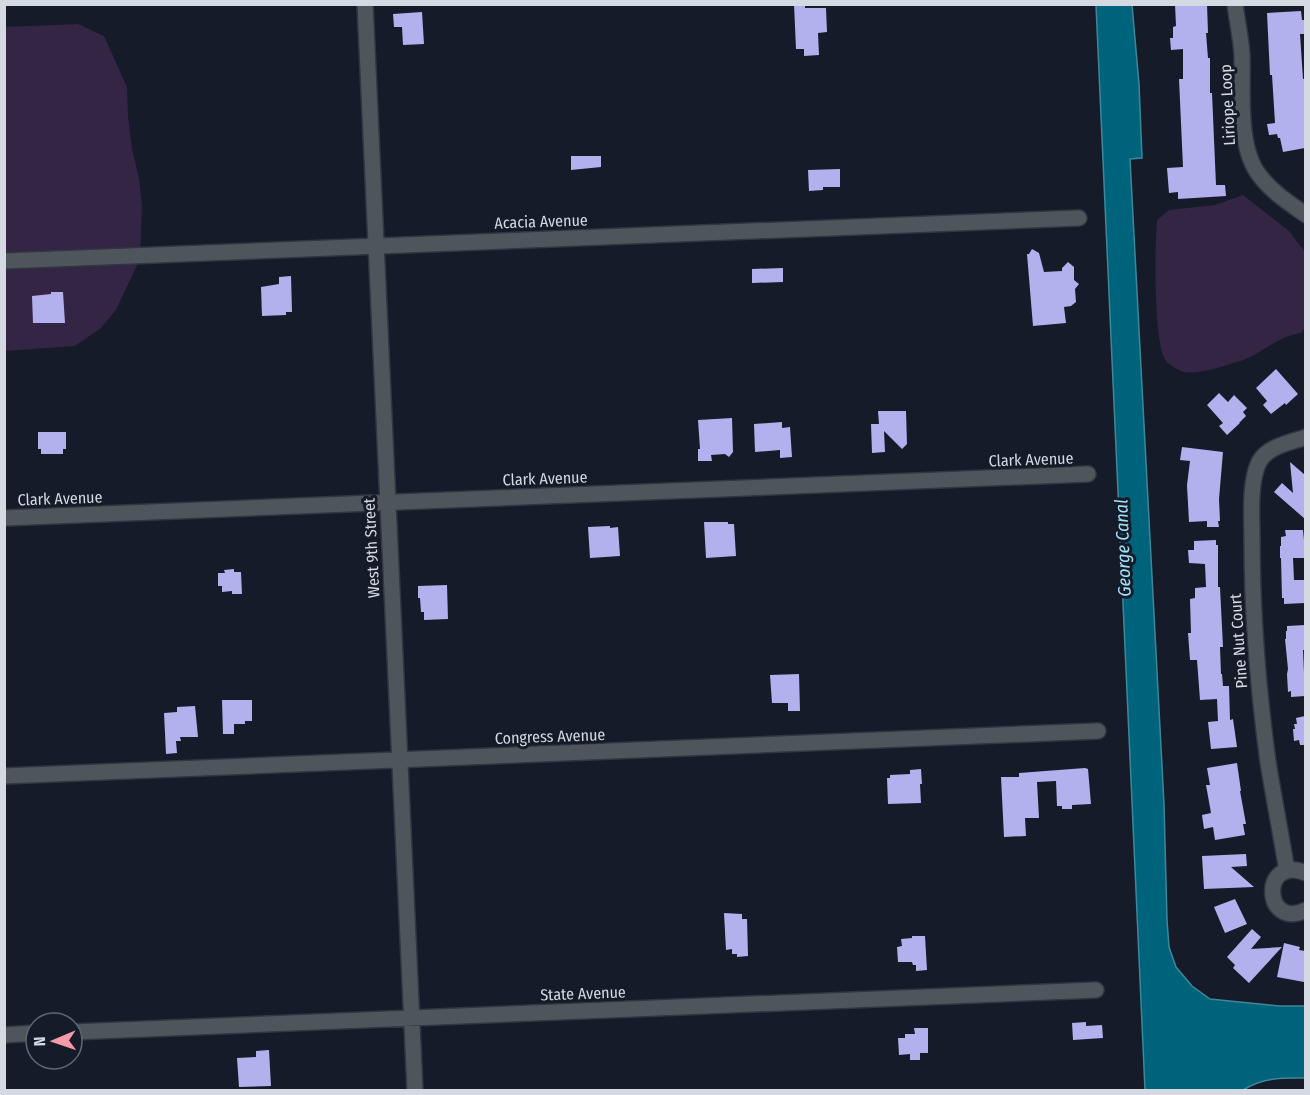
<svg xmlns="http://www.w3.org/2000/svg" width="1310" height="1095" font-family="'Fira Sans Condensed',sans-serif">
<style>
.green{fill:#342544}
.water{fill:#00637c;stroke:#40869b;stroke-width:1.5}
.building{fill:#b2b1ee}
.lines{fill:none;stroke-linecap:round;stroke-linejoin:round}
.minor-casing{stroke:#303642;stroke-width:18}
.minor{stroke:#4f565b;stroke-width:15}
.labels{text-anchor:middle;stroke-width:6;stroke-linejoin:round;paint-order:stroke}
.street-label{font-size:16px;fill:#d4d9e2;stroke:#151b28}
.water-label{font-size:18px;font-style:italic;fill:#a4e2f9;stroke:#151b28}
</style>
<rect width="100%" height="100%" fill="#151b28"/>
<path class="green" d="M 78,24 L 104,36 L 127,87 L 128,116 L 132,149 L 139,178 L 142,206 L 140,259 L 116,310 L 101,328 L 75,346 L 5,351 L 4,27 Z
M 1243,195 L 1289,231 L 1305,252 L 1305,327 L 1301,333 C 1279,336 1263,352 1243,360 C 1230,364 1194,377 1181,371 C 1177,369 1168,364 1166,361 C 1153,344 1155,244 1157,220 L 1169,210 L 1215,205 Z"/>
<path class="water" d="M 1096,5 L 1132,5 L 1139,84 L 1142,158 L 1130,159 L 1164,804 L 1167,920 L 1169,947 L 1176,967 L 1192,986 L 1210,999 L 1279,1006 L 1305,1006 L 1305,1078 C 1282,1078 1264,1077 1243,1090 L 1145,1090 Z"/>
<path class="building" d="M 794,4 L 805,4 L 805,8 L 826,8 L 827,32 L 818,33 L 819,55 L 804,56 L 804,49 L 796,49 Z
M 1175,4 L 1207,4 L 1208,33 L 1206,33 L 1208,58 L 1210,58 L 1210,93 L 1212,93 L 1216,185 L 1225,185 L 1226,196 L 1178,199 L 1178,192 L 1169,193 L 1167,168 L 1183,167 L 1179,79 L 1183,79 L 1183,49 L 1171,50 L 1170,38 L 1173,38 L 1173,27 L 1176,26 Z
M 1301,11 L 1302,20 L 1305,20 L 1305,34 L 1300,34 L 1303,79 L 1305,79 L 1305,148 L 1283,152 L 1280,138 L 1278,138 L 1277,134 L 1269,135 L 1267,124 L 1275,123 L 1272,75 L 1270,75 L 1267,13 Z
M 422,12 L 424,44 L 403,45 L 402,27 L 394,27 L 393,14 Z
M 571,156 L 601,156 L 601,167 L 571,170 Z
M 840,169 L 840,187 L 823,187 L 823,190 L 809,191 L 808,170 Z
M 1032,249 L 1039,253 L 1044,272 L 1062,271 L 1062,268 L 1068,262 L 1074,267 L 1074,280 L 1079,284 L 1075,289 L 1076,302 L 1071,306 L 1064,307 L 1066,323 L 1033,326 L 1027,254 L 1029,254 Z
M 783,268 L 783,282 L 752,283 L 752,269 Z
M 291,276 L 292,312 L 286,312 L 286,315 L 262,316 L 261,287 L 279,284 L 279,277 Z
M 51,292 L 63,292 L 65,323 L 33,323 L 32,296 L 51,294 Z
M 1276,369 L 1298,394 L 1286,405 L 1285,403 L 1271,414 L 1263,405 L 1267,401 L 1256,388 Z
M 1219,393 L 1228,402 L 1234,395 L 1247,408 L 1243,412 L 1246,416 L 1239,423 L 1240,423 L 1227,435 L 1219,426 L 1223,423 L 1207,405 Z
M 878,411 L 906,411 L 907,444 L 902,449 L 884,431 L 885,452 L 872,453 L 871,424 L 879,424 Z
M 732,418 L 733,452 L 729,457 L 725,454 L 711,455 L 712,461 L 698,461 L 698,449 L 700,449 L 698,420 Z
M 782,422 L 782,428 L 790,427 L 792,457 L 780,458 L 780,450 L 755,452 L 754,424 Z
M 38,432 L 66,432 L 66,449 L 63,449 L 63,454 L 41,454 L 41,449 L 38,449 Z
M 1182,447 L 1223,452 L 1219,499 L 1220,521 L 1218,521 L 1219,527 L 1207,527 L 1207,521 L 1189,522 L 1187,485 L 1190,461 L 1180,460 Z
M 1290,462 L 1305,475 L 1305,519 L 1274,492 L 1282,483 L 1293,493 Z
M 704,522 L 728,522 L 728,524 L 734,524 L 736,556 L 706,558 Z
M 610,526 L 610,528 L 618,527 L 620,556 L 590,558 L 588,527 Z
M 1285,530 L 1303,530 L 1304,540 L 1305,540 L 1304,558 L 1293,558 L 1294,580 L 1305,580 L 1305,603 L 1284,604 L 1284,598 L 1282,598 L 1281,558 L 1280,558 L 1280,546 L 1281,546 L 1281,537 L 1286,536 Z
M 1216,540 L 1216,545 L 1218,545 L 1218,587 L 1220,587 L 1223,647 L 1220,647 L 1221,674 L 1222,674 L 1223,686 L 1229,686 L 1230,720 L 1233,719 L 1237,747 L 1211,749 L 1208,722 L 1218,721 L 1217,699 L 1200,700 L 1197,660 L 1190,660 L 1188,633 L 1191,633 L 1190,599 L 1195,598 L 1195,588 L 1206,587 L 1205,564 L 1189,563 L 1188,550 L 1194,550 L 1194,541 Z
M 234,569 L 234,572 L 241,572 L 242,594 L 232,594 L 232,591 L 222,592 L 222,586 L 218,586 L 218,573 L 225,573 L 224,570 Z
M 447,585 L 448,619 L 424,620 L 424,612 L 421,612 L 420,598 L 418,598 L 418,586 Z
M 1305,625 L 1305,650 L 1303,650 L 1305,696 L 1291,697 L 1291,691 L 1288,692 L 1287,674 L 1288,669 L 1285,639 L 1286,639 L 1286,631 L 1287,631 L 1287,626 Z
M 799,674 L 800,711 L 788,711 L 788,703 L 772,703 L 770,675 Z
M 222,700 L 252,700 L 252,721 L 245,721 L 245,724 L 234,724 L 234,734 L 223,734 Z
M 195,706 L 198,737 L 180,737 L 181,741 L 176,741 L 177,753 L 166,754 L 164,713 L 177,712 L 177,707 Z
M 1305,716 L 1305,745 L 1300,745 L 1299,740 L 1294,741 L 1293,729 L 1295,729 L 1294,724 L 1297,724 L 1296,718 Z
M 1237,763 L 1241,791 L 1240,791 L 1246,824 L 1243,824 L 1245,835 L 1215,840 L 1213,827 L 1204,829 L 1202,815 L 1211,813 L 1206,785 L 1210,785 L 1207,768 Z
M 1085,768 L 1088,769 L 1091,804 L 1072,805 L 1072,809 L 1062,809 L 1062,806 L 1057,806 L 1056,781 L 1037,782 L 1039,818 L 1025,818 L 1026,836 L 1004,837 L 1001,777 L 1019,777 L 1019,773 Z
M 921,769 L 922,784 L 920,784 L 921,803 L 888,804 L 887,778 L 890,778 L 890,775 L 910,774 L 910,770 Z
M 1246,854 L 1247,866 L 1231,867 L 1254,887 L 1204,889 L 1202,856 Z
M 1235,899 L 1247,924 L 1225,933 L 1214,907 Z
M 724,913 L 742,914 L 742,919 L 747,919 L 748,956 L 737,957 L 737,954 L 732,954 L 732,949 L 726,950 Z
M 1252,929 L 1261,937 L 1251,949 L 1282,947 L 1249,983 L 1233,968 L 1235,965 L 1227,957 Z
M 912,936 L 925,936 L 927,970 L 916,971 L 916,965 L 913,965 L 912,962 L 898,962 L 897,947 L 902,946 L 901,939 L 912,938 Z
M 1284,943 L 1300,947 L 1299,950 L 1305,951 L 1304,982 L 1277,977 Z
M 1086,1022 L 1086,1026 L 1102,1025 L 1103,1038 L 1073,1040 L 1072,1023 Z
M 914,1028 L 928,1028 L 928,1053 L 920,1053 L 920,1060 L 910,1060 L 910,1054 L 899,1055 L 898,1038 L 905,1038 L 905,1034 L 915,1034 Z
M 269,1050 L 271,1086 L 239,1087 L 237,1058 L 256,1057 L 256,1051 Z"/>
<g class="lines">
<g class="minor-casing">
<path id="minor" d="M 365,4 L 415,1090
M 1235,4 C 1237,21 1241,38 1242,55 C 1243,90 1237,148 1260,176 C 1272,192 1289,203 1306,215
M 4,261 L 1079,218
M 4,518 L 1088,474
M 4,776 L 1098,731
M 1287,871 C 1281,835 1274,799 1268,762 C 1258,688 1252,614 1252,539 C 1252,517 1249,483 1259,462 C 1268,446 1289,443 1306,437
M 1306,873 C 1260,854 1263,931 1306,910
M 72,1032 L 1096,990
M 4,1035 L 36,1033"/>
</g>
<use href="#minor" class="minor"/>
</g>
<g class="labels">
<g class="street-label">
<text transform="translate(1227 105) rotate(-93)" y="6">Liriope Loop</text>
<text transform="translate(541 221) rotate(-2)" y="6">Acacia Avenue</text>
<text transform="translate(1031 459) rotate(-2)" y="6">Clark Avenue</text>
<text transform="translate(545 478) rotate(-2)" y="6">Clark Avenue</text>
<text transform="translate(60 498) rotate(-2)" y="6">Clark Avenue</text>
<text transform="translate(371 548) rotate(-93)" y="6">West 9th Street</text>
<text transform="translate(1238 641) rotate(-94)" y="6">Pine Nut Court</text>
<text transform="translate(550 736) rotate(-2)" y="6">Congress Avenue</text>
<text transform="translate(583 993) rotate(-2)" y="6">State Avenue</text>
</g>
<g class="water-label">
<text transform="translate(1123 548) rotate(-92)" y="6">George Canal</text>
</g>
</g>
<rect width="1310" height="1095" fill="none" stroke="#d4d9e2" stroke-width="12"/>
<g transform="translate(54 1041) rotate(268)"><circle r="28" fill="#151b28" stroke="#616772" stroke-width="1.5"/>
<path d="M0-4.5L10 22L0 15L-10 22Z" fill="#f39aab"/>
<text y="-9" font-size="16" font-weight="bold" text-anchor="middle" fill="#d4d9e2">N</text>
</g>
</svg>
